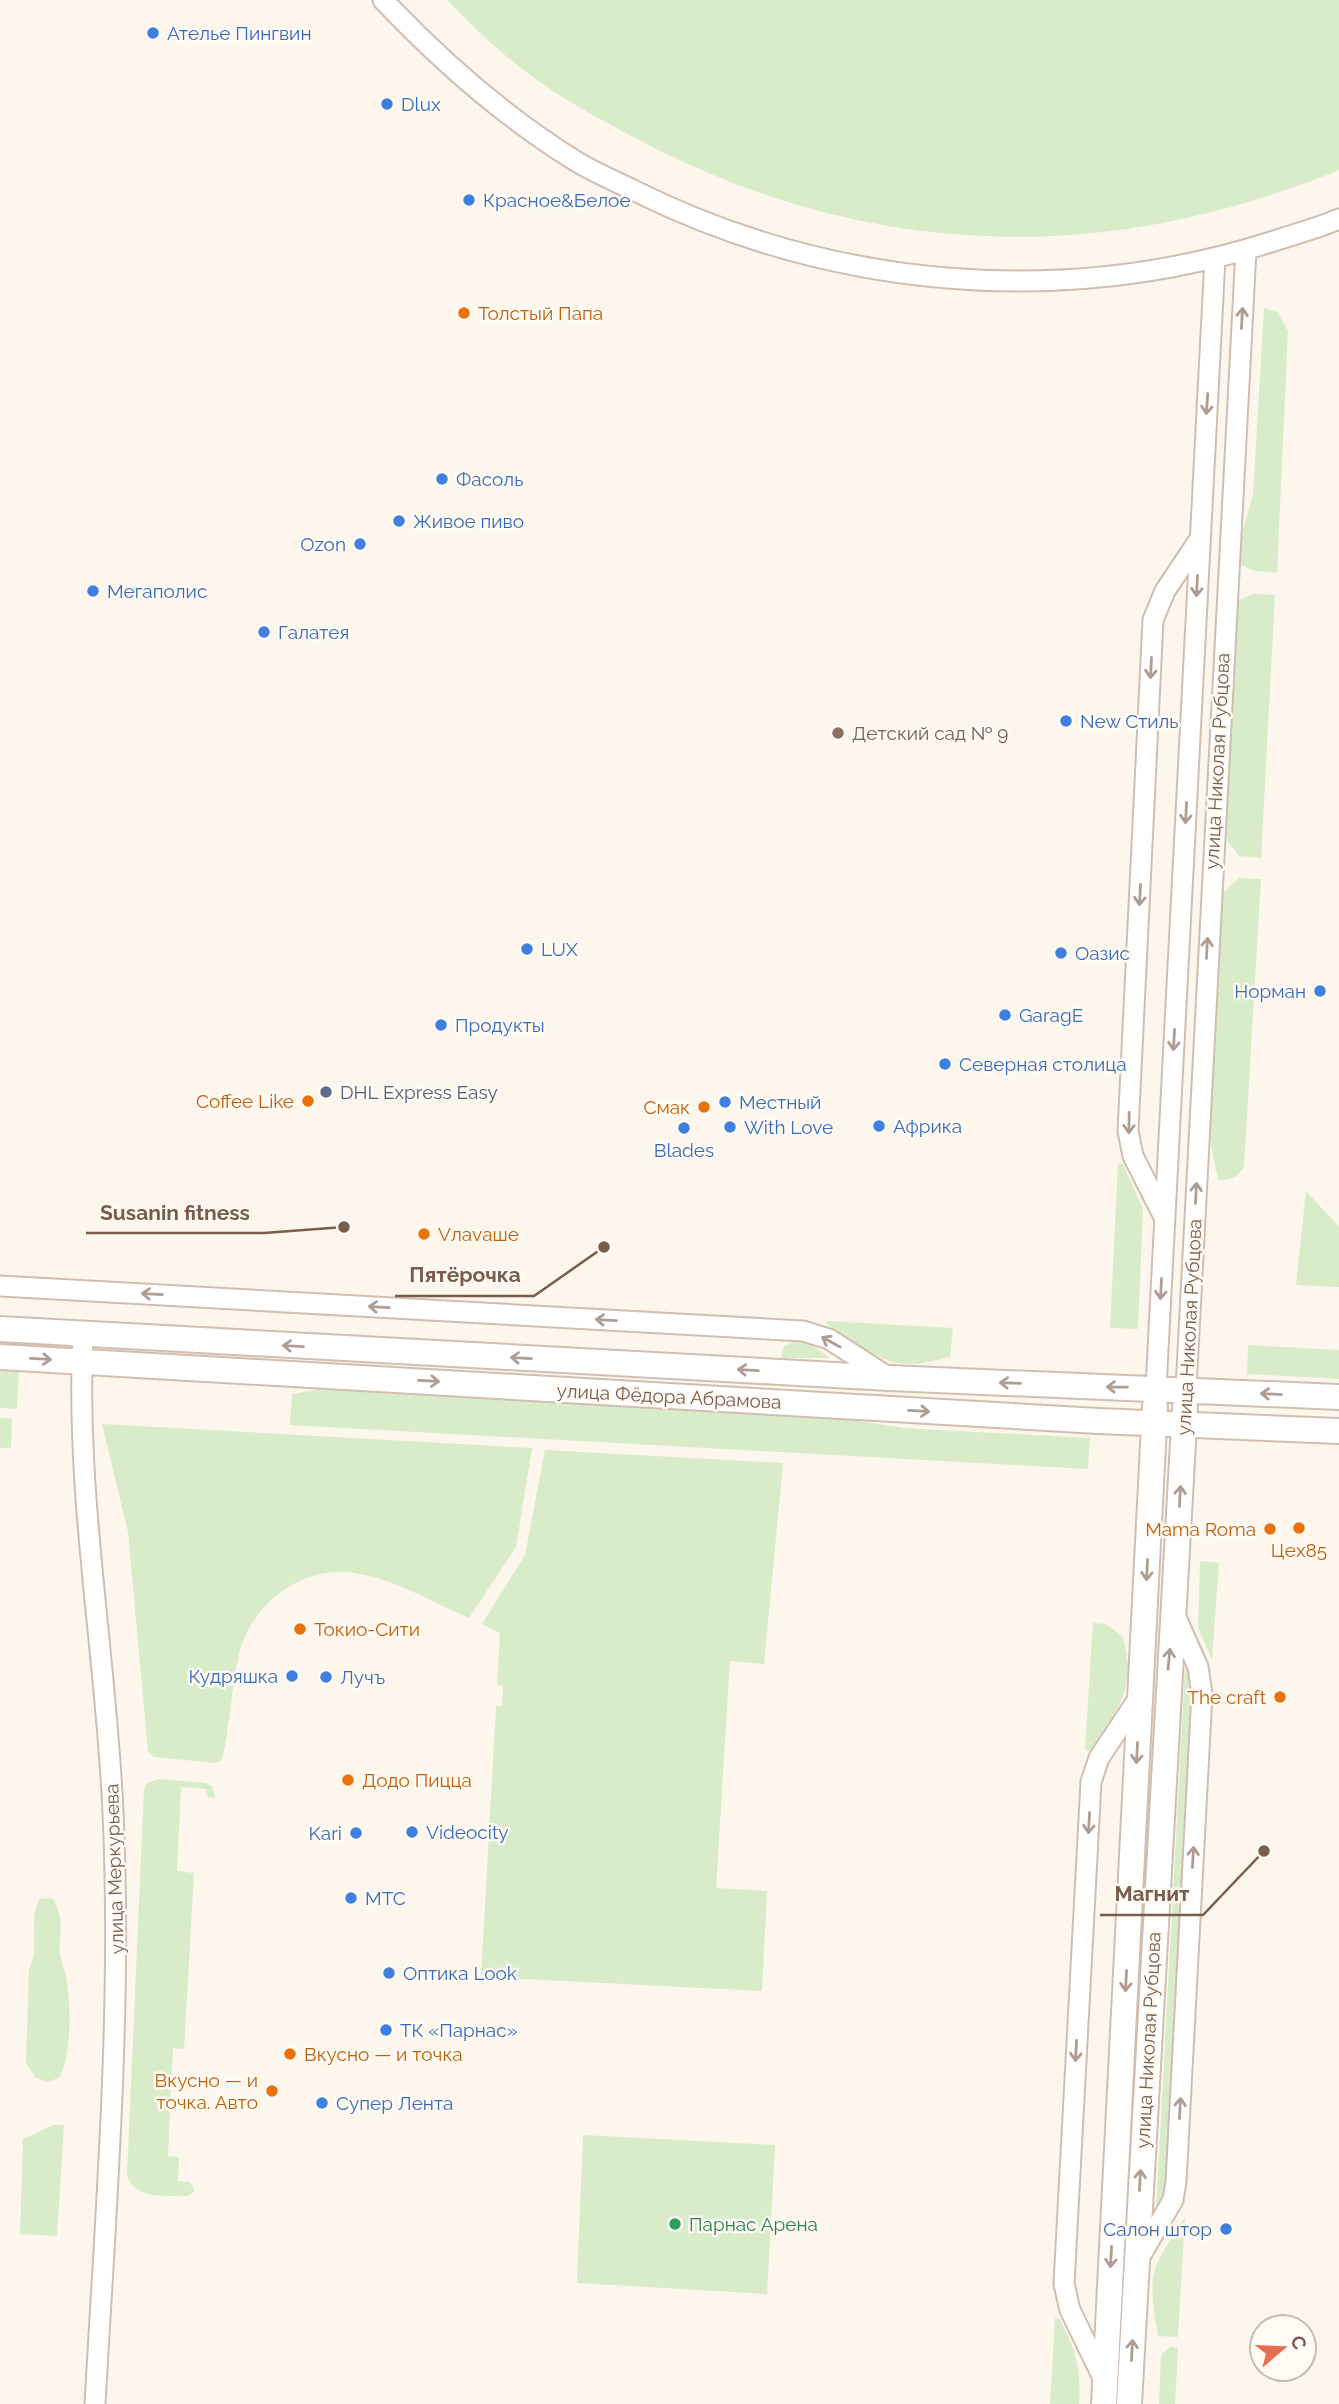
<svg xmlns="http://www.w3.org/2000/svg" width="1339" height="2404" font-family="Raleway,sans-serif">
<style>
.green{fill:#d8ecc9}
.lines{fill:none;stroke-linecap:round;stroke-linejoin:round}
.minor-casing{stroke:#d1beb0;stroke-width:23}
.tertiary-casing{stroke:#d1beb0;stroke-width:28}
.minor{stroke:#fff;stroke-width:19}
.tertiary{stroke:#fff;stroke-width:24}
.oneway{stroke:#af9d94}
.shop-dot{fill:#3f7fe0;stroke:#fffaf3;stroke-width:2.5}
.food-dot{fill:#e8710a;stroke:#fffaf3;stroke-width:2.5}
.education-dot{fill:#8d6e63;stroke:#fffaf3;stroke-width:2.5}
.service-dot{fill:#5c6f8a;stroke:#fffaf3;stroke-width:2.5}
.leisure-dot{fill:#2e9e5b;stroke:#fffaf3;stroke-width:2.5}
.labels{text-anchor:middle;stroke-width:5;stroke-linejoin:round;paint-order:stroke}
.shop-label{font-size:19px;fill:#366cbe;stroke:#fffaf3;text-anchor:start}
.food-label{font-size:19px;fill:#c56008;stroke:#fffaf3;text-anchor:start}
.education-label{font-size:19px;fill:#785e54;stroke:#fffaf3;text-anchor:start}
.street-label{font-size:19px;fill:#7a5c4d;stroke:#fffaf3}
.service-label{font-size:19px;fill:#4e5e75;stroke:#fffaf3;text-anchor:start}
.leisure-label{font-size:19px;fill:#27864d;stroke:#fffaf3;text-anchor:start}
.leader{fill:none;stroke:#7a5c4d;stroke-width:2.5}
.callout-dot{fill:#7a5c4d;stroke:#fffaf3;stroke-width:2.5}
.callout-label{font-size:21px;text-anchor:middle;font-weight:bold;fill:#7a5c4d;stroke:#fffaf3;stroke-width:5;stroke-linejoin:round;paint-order:stroke}
</style>
<rect width="100%" height="100%" fill="#fdf6ec"/>
<path class="green" d="M 447,0 L 1339,0 L 1339,170 C 1105,266 869,260 643,142 C 596,118 545,90 505,55 C 484,38 466,18 447,0 Z
M 1264,308 L 1278,312 L 1288,331 L 1277,573 L 1255,571 L 1237,563 L 1239,543 L 1253,495 Z
M 1253,594 L 1275,595 L 1261,858 L 1239,856 L 1224,836 L 1235,602 Z
M 1239,878 L 1261,879 L 1244,1167 C 1237,1178 1230,1180 1218,1180 L 1209,1137 L 1220,896 Z
M 1118,1164 L 1123,1164 L 1143,1209 L 1138,1329 L 1110,1328 Z
M 1306,1191 L 1339,1227 L 1339,1287 L 1296,1285 Z
M 827,1321 L 953,1328 L 950,1357 C 936,1360 920,1365 906,1364 C 878,1363 850,1338 827,1324 Z
M 793,1342 L 810,1344 L 830,1358 L 781,1358 L 784,1346 Z
M 1248,1345 L 1339,1350 L 1339,1379 L 1247,1374 Z
M 0,1367 L 19,1368 L 17,1409 L 0,1408 Z
M 337,1386 L 802,1412 L 904,1428 L 1090,1438 L 1088,1469 L 290,1425 L 292,1394 Z
M 0,1418 L 12,1419 L 11,1448 L 0,1448 Z
M 102,1424 L 532,1448 L 516,1547 L 469,1618 C 434,1603 398,1581 360,1574 C 306,1562 252,1602 239,1654 C 231,1689 230,1725 222,1760 L 216,1763 L 154,1757 L 148,1751 L 128,1532 Z
M 545,1450 L 783,1463 L 764,1664 L 730,1661 L 716,1888 L 767,1891 L 762,1991 L 481,1977 L 496,1706 L 502,1706 L 503,1686 L 497,1685 L 500,1633 L 482,1624 L 525,1555 Z
M 1200,1561 L 1219,1563 L 1212,1659 L 1198,1628 Z
M 1093,1623 L 1106,1624 L 1123,1637 C 1137,1690 1118,1708 1090,1751 L 1085,1750 Z
M 1185,1667 L 1187,1667 L 1193,1690 L 1167,2187 L 1165,2198 L 1156,2211 Z
M 158,1779 L 206,1783 L 212,1786 L 215,1798 L 208,1797 L 206,1789 L 181,1787 L 177,1871 L 194,1873 L 184,2049 L 173,2048 L 168,2156 L 179,2157 L 178,2181 L 189,2182 L 195,2190 L 189,2196 C 166,2195 136,2201 127,2176 L 144,1789 L 147,1783 Z
M 52,1898 C 66,1918 58,1932 60,1955 C 61,1962 64,1969 66,1976 C 71,2001 72,2057 59,2078 L 46,2082 L 35,2077 L 26,2063 L 29,1969 C 41,1948 27,1920 40,1899 Z
M 53,2125 L 64,2125 L 57,2236 L 20,2234 L 23,2139 Z
M 583,2135 L 775,2145 L 767,2294 L 577,2283 Z
M 1185,2217 L 1178,2337 L 1158,2336 C 1147,2271 1150,2272 1185,2217 Z
M 1055,2318 L 1060,2319 C 1075,2349 1082,2370 1079,2404 L 1050,2404 Z
M 1171,2347 L 1178,2348 L 1175,2404 L 1159,2404 L 1161,2354 Z"/>
<g class="lines">
<g class="minor-casing">
<path id="minor" d="M 383,0 C 440,60 503,116 574,160 C 593,172 615,181 635,191 C 833,289 1063,309 1274,241 C 1295,234 1318,228 1339,219
M 1164,1217 L 1133,1156 L 1128,1131 L 1153,620 L 1165,591 L 1199,540
M 0,1286 L 803,1331 L 829,1339 L 888,1377
M 83,1334 C 75,1495 106,1652 113,1812 C 122,2009 106,2207 95,2404
M 1156,1388 L 1215,258
M 1186,1389 L 1246,250
M 1138,2260 L 1173,2200 L 1176,2182 L 1202,1694 L 1198,1667 L 1174,1613
M 1105,2382 L 1070,2310 L 1064,2284 L 1091,1782 L 1099,1758 L 1140,1696"/>
</g>
<g class="tertiary-casing">
<path id="tertiary" d="M 0,1329 L 889,1378 L 1339,1397
M 0,1357 L 1098,1421 L 1339,1431
M 1104,2404 L 1155,1406
M 1129,2404 L 1185,1407"/>
</g>
<use href="#minor" class="minor"/>
<use href="#tertiary" class="tertiary"/>
</g>
<defs><path id="oneway-shaft" d="M-6 0H5M1.5-3L5.5 0L1.5 3" fill="none" stroke-width="1.6" stroke-linecap="round" stroke-linejoin="round" transform="scale(1.75)"/></defs>
<g class="oneway">
<use href="#oneway-shaft" transform="translate(1242 318) rotate(-87)"/>
<use href="#oneway-shaft" transform="translate(1207 404) rotate(94)"/>
<use href="#oneway-shaft" transform="translate(1197 586) rotate(93)"/>
<use href="#oneway-shaft" transform="translate(1151 668) rotate(93)"/>
<use href="#oneway-shaft" transform="translate(1186 813) rotate(93)"/>
<use href="#oneway-shaft" transform="translate(1140 895) rotate(93)"/>
<use href="#oneway-shaft" transform="translate(1207 948) rotate(-87)"/>
<use href="#oneway-shaft" transform="translate(1174 1040) rotate(93)"/>
<use href="#oneway-shaft" transform="translate(1129 1123) rotate(91)"/>
<use href="#oneway-shaft" transform="translate(1196 1193) rotate(-87)"/>
<use href="#oneway-shaft" transform="translate(1161 1289) rotate(93)"/>
<use href="#oneway-shaft" transform="translate(152 1294) rotate(-177)"/>
<use href="#oneway-shaft" transform="translate(379 1307) rotate(-177)"/>
<use href="#oneway-shaft" transform="translate(606 1320) rotate(-177)"/>
<use href="#oneway-shaft" transform="translate(831 1342) rotate(-151)"/>
<use href="#oneway-shaft" transform="translate(293 1346) rotate(-177)"/>
<use href="#oneway-shaft" transform="translate(521 1358) rotate(-177)"/>
<use href="#oneway-shaft" transform="translate(41 1359) rotate(3)"/>
<use href="#oneway-shaft" transform="translate(748 1370) rotate(-177)"/>
<use href="#oneway-shaft" transform="translate(429 1381) rotate(3)"/>
<use href="#oneway-shaft" transform="translate(1010 1383) rotate(-178)"/>
<use href="#oneway-shaft" transform="translate(1117 1387) rotate(-179)"/>
<use href="#oneway-shaft" transform="translate(1271 1394) rotate(-177)"/>
<use href="#oneway-shaft" transform="translate(919 1411) rotate(3)"/>
<use href="#oneway-shaft" transform="translate(1180 1496) rotate(-87)"/>
<use href="#oneway-shaft" transform="translate(1147 1570) rotate(93)"/>
<use href="#oneway-shaft" transform="translate(1169 1659) rotate(-85)"/>
<use href="#oneway-shaft" transform="translate(1137 1753) rotate(93)"/>
<use href="#oneway-shaft" transform="translate(1089 1823) rotate(93)"/>
<use href="#oneway-shaft" transform="translate(1193 1857) rotate(-87)"/>
<use href="#oneway-shaft" transform="translate(1126 1981) rotate(93)"/>
<use href="#oneway-shaft" transform="translate(1076 2051) rotate(93)"/>
<use href="#oneway-shaft" transform="translate(1180 2108) rotate(-87)"/>
<use href="#oneway-shaft" transform="translate(1140 2180) rotate(-87)"/>
<use href="#oneway-shaft" transform="translate(1111 2257) rotate(93)"/>
<use href="#oneway-shaft" transform="translate(1132 2350) rotate(-87)"/>
</g>
<g class="shop-dot">
<circle cx="153" cy="33" r="7"/>
<circle cx="387" cy="104" r="7"/>
<circle cx="469" cy="200" r="7"/>
<circle cx="442" cy="479" r="7"/>
<circle cx="399" cy="521" r="7"/>
<circle cx="360" cy="544" r="7"/>
<circle cx="93" cy="591" r="7"/>
<circle cx="264" cy="632" r="7"/>
<circle cx="1066" cy="721" r="7"/>
<circle cx="527" cy="949" r="7"/>
<circle cx="1061" cy="953" r="7"/>
<circle cx="1320" cy="991" r="7"/>
<circle cx="1005" cy="1015" r="7"/>
<circle cx="441" cy="1025" r="7"/>
<circle cx="945" cy="1064" r="7"/>
<circle cx="725" cy="1102" r="7"/>
<circle cx="879" cy="1126" r="7"/>
<circle cx="730" cy="1127" r="7"/>
<circle cx="684" cy="1128" r="7"/>
<circle cx="292" cy="1676" r="7"/>
<circle cx="326" cy="1677" r="7"/>
<circle cx="412" cy="1832" r="7"/>
<circle cx="356" cy="1833" r="7"/>
<circle cx="351" cy="1898" r="7"/>
<circle cx="389" cy="1973" r="7"/>
<circle cx="386" cy="2030" r="7"/>
<circle cx="322" cy="2103" r="7"/>
<circle cx="1226" cy="2229" r="7"/>
</g>
<g class="food-dot">
<circle cx="464" cy="313" r="7"/>
<circle cx="308" cy="1101" r="7"/>
<circle cx="704" cy="1107" r="7"/>
<circle cx="424" cy="1234" r="7"/>
<circle cx="1299" cy="1528" r="7"/>
<circle cx="1270" cy="1529" r="7"/>
<circle cx="300" cy="1629" r="7"/>
<circle cx="1280" cy="1697" r="7"/>
<circle cx="348" cy="1780" r="7"/>
<circle cx="290" cy="2054" r="7"/>
<circle cx="272" cy="2091" r="7"/>
</g>
<circle class="education-dot" cx="838" cy="733" r="7"/>
<circle class="service-dot" cx="326" cy="1092" r="7"/>
<circle class="leisure-dot" cx="675" cy="2224" r="7"/>
<g class="labels">
<g class="shop-label">
<text x="167" y="40">Ателье Пингвин</text>
<text x="401" y="111">Dlux</text>
<text x="483" y="207">Красное&amp;Белое</text>
<text x="456" y="486">Фасоль</text>
<text x="413" y="528">Живое пиво</text>
<text x="346" y="551" text-anchor="end">Ozon</text>
<text x="107" y="598">Мегаполис</text>
<text x="278" y="639">Галатея</text>
<text x="1080" y="728">New Стиль</text>
<text x="541" y="956">LUX</text>
<text x="1075" y="960">Оазис</text>
<text x="1306" y="998" text-anchor="end">Норман</text>
<text x="1019" y="1022">GaragE</text>
<text x="455" y="1032">Продукты</text>
<text x="959" y="1071">Северная столица</text>
<text x="739" y="1109">Местный</text>
<text x="893" y="1133">Африка</text>
<text x="744" y="1134">With Love</text>
<text x="684" y="1157" text-anchor="middle">Blades</text>
<text x="278" y="1683" text-anchor="end">Кудряшка</text>
<text x="340" y="1684">Лучъ</text>
<text x="426" y="1839">Videocity</text>
<text x="342" y="1840" text-anchor="end">Kari</text>
<text x="365" y="1905">МТС</text>
<text x="403" y="1980">Оптика Look</text>
<text x="400" y="2037">ТК «Парнас»</text>
<text x="336" y="2110">Супер Лента</text>
<text x="1212" y="2236" text-anchor="end">Салон штор</text>
</g>
<g class="food-label">
<text x="478" y="320">Толстый Папа</text>
<text x="294" y="1108" text-anchor="end">Coffee Like</text>
<text x="690" y="1114" text-anchor="end">Смак</text>
<text x="438" y="1241">Vлаvаше</text>
<text x="1256" y="1536" text-anchor="end">Mama Roma</text>
<text x="1299" y="1557" text-anchor="middle">Цех85</text>
<text x="314" y="1636">Токио-Сити</text>
<text x="1266" y="1704" text-anchor="end">The craft</text>
<text x="362" y="1787">Додо Пицца</text>
<text x="304" y="2061">Вкусно — и точка</text>
<text x="258" y="2087" text-anchor="end">Вкусно — и<tspan x="258" dy="22">точка. Авто</tspan></text>
</g>
<g class="education-label">
<text x="852" y="740">Детский сад № 9</text>
</g>
<g class="street-label">
<text transform="translate(1217 761) rotate(-87)" y="7">улица Николая Рубцова</text>
<text transform="translate(1189 1327) rotate(-87)" y="7">улица Николая Рубцова</text>
<text transform="translate(669 1396) rotate(3)" y="7">улица Фёдора Абрамова</text>
<text transform="translate(114 1869) rotate(-92)" y="7">улица Меркурьева</text>
<text transform="translate(1148 2040) rotate(-87)" y="7">улица Николая Рубцова</text>
</g>
<g class="service-label">
<text x="340" y="1099">DHL Express Easy</text>
</g>
<g class="leisure-label">
<text x="689" y="2231">Парнас Арена</text>
</g>
</g>
<path class="leader" d="M344 1227L264 1233H86M604 1247L534 1296H395M1264 1851L1203 1915H1100"/>
<g class="callout-dot">
<circle cx="344" cy="1227" r="7"/>
<circle cx="604" cy="1247" r="7"/>
<circle cx="1264" cy="1851" r="7"/>
</g>
<g class="callout-label">
<text x="175" y="1220">Susanin fitness</text>
<text x="465" y="1282">Пятёрочка</text>
<text x="1152" y="1901">Магнит</text>
</g>
<g transform="translate(1283 2348) rotate(71)"><circle r="33" fill="#fffaf3" stroke="#cabbb1" stroke-width="2"/>
<path d="M0-5L12 26L0 18L-12 26Z" fill="#e76f51"/>
<text y="-10" font-size="19" font-weight="bold" text-anchor="middle" fill="#7a5c4d">С</text>
</g>
</svg>
